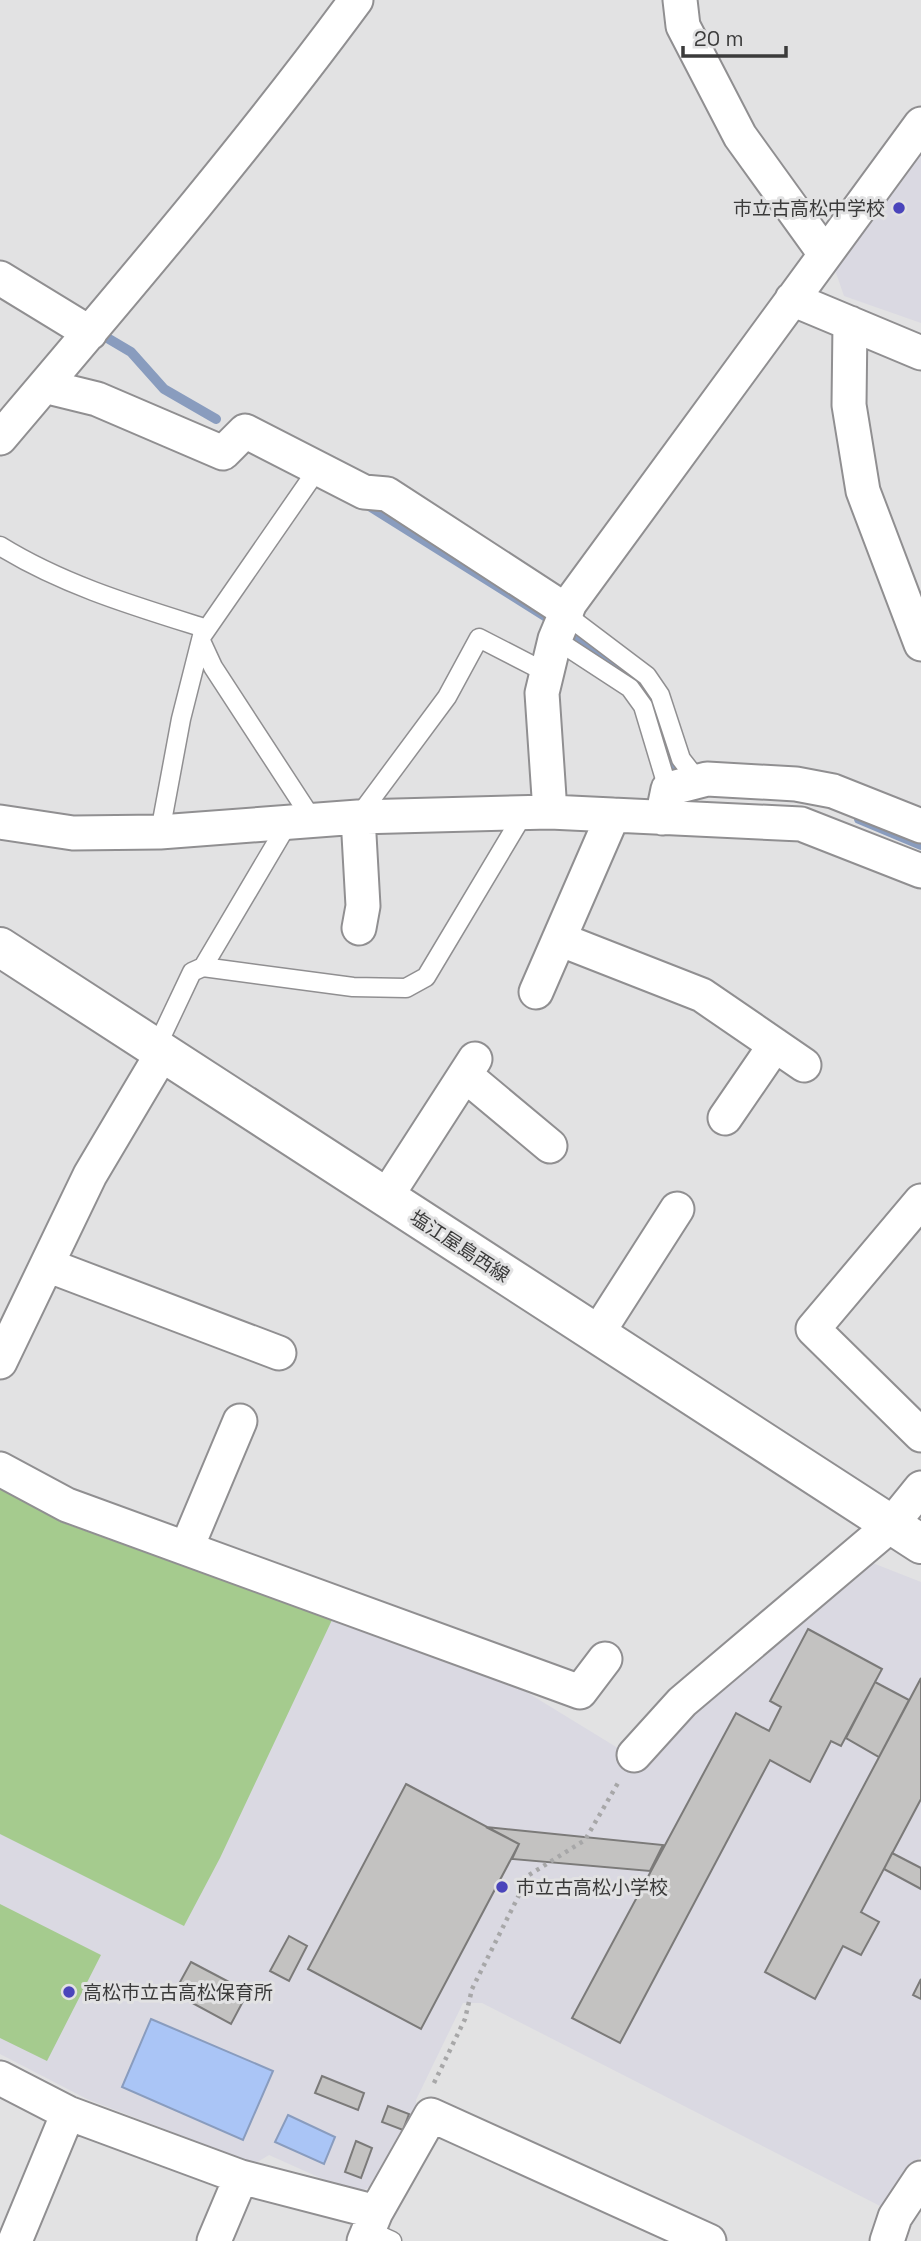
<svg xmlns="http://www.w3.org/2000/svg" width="921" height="2241" font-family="'Space Grotesk','Noto Sans JP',sans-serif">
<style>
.built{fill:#dad9e2}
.green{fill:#a5cb8e}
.water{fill:#aac5f6;stroke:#899cbe;stroke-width:2}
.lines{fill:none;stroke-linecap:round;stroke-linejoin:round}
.stream{stroke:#899cbe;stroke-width:10}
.building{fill:#c3c2c1;stroke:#7b7a79;stroke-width:2}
.lane-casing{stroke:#908f91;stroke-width:21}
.street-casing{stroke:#908f91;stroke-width:37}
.primary-casing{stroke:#908f91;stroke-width:42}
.path{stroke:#a7a7a8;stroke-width:4.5;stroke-dasharray:3.5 5;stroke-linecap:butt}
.lane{stroke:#fff;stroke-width:18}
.street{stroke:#fff;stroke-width:33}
.primary{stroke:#fff;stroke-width:38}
.poi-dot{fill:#4a45bb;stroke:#e2e2e3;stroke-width:2.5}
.labels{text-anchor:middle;stroke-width:6;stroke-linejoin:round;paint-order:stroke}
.poi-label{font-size:19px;fill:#3b3b3b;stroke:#e2e2e3;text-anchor:start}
.street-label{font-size:19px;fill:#3b3b3b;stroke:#e2e2e3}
</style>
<rect width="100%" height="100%" fill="#e2e2e3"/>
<path class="built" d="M 921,149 L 921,323 L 844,296 L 834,267 Z
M 0,1482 L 489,1669 L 644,1764 L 687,1715 L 865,1560 L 921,1582 L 921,2156 L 886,2209 L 482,2003 L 463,2003 L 416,2100 L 416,2119 L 372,2186 L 356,2194 L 269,2155 L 254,2164 L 87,2099 L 0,2054 Z"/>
<path class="green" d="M 0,1488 L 61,1522 L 332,1620 L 220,1858 L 184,1926 L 0,1834 Z
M 0,1904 L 101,1955 L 47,2061 L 0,2038 Z"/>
<path class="water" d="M 151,2019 L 273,2071 L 243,2140 L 122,2087 Z
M 288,2115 L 335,2137 L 324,2164 L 275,2142 Z"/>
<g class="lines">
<path class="stream" d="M 109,339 L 131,352 L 164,389 L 216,419
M 363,502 L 575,635 L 635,680 L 649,698 L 678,776 L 684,781
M 859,819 L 921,845"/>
</g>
<path class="building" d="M 808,1629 L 882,1669 L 841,1746 L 831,1741 L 810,1782 L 770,1760 L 620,2043 L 572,2018 L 736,1713 L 769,1731 L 781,1707 L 770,1701 Z
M 921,1678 L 921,1799 L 861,1912 L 879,1922 L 861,1955 L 843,1946 L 815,1999 L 765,1972 Z
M 875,1682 L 909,1700 L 879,1757 L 846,1738 Z
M 406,1784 L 519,1844 L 421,2029 L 308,1969 Z
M 486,1827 L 663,1845 L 650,1871 L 512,1859 L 519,1844 Z
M 892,1853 L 921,1868 L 921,1889 L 884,1869 Z
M 289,1936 L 307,1946 L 289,1981 L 270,1971 Z
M 191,1962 L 248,1992 L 231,2024 L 174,1993 Z
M 921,1979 L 921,1999 L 913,1995 Z
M 322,2076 L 364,2093 L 358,2110 L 315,2093 Z
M 388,2106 L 409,2114 L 403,2130 L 382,2122 Z
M 356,2141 L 372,2148 L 361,2178 L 345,2172 Z"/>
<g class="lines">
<g class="lane-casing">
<path id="lane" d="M 0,546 C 63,585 134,606 204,628 L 181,719 L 160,832
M 565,614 L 647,676 L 660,695 L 681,759 L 699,782
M 202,636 L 319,467
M 555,639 L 630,688 L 643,706 L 668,789
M 201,641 L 213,667 L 314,822
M 358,817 L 447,697 L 479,638 L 547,673
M 203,967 L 287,825
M 156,1048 L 192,972 L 203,967 L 353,987 L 406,988 L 426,977 L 524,813
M 368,2230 L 392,2241"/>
</g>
<g class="street-casing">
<path id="street" d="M 680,0 L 683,26 L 740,136 L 825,254
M 921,124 L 570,603 L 555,639 L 542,693 L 550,812 L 801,824 L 921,871
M 0,278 L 90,333
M 792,299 L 921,353
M 850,323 L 849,405 L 863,491 L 921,644
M 44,386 L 97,399 L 223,453 L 245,431 L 364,492 L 387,494 L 567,611
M 0,438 C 122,294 244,152 356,0
M 358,817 L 363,906 L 359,928
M 662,818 L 668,789 L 707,779 L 796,784 L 833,791 L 921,826
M 0,822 L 73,833 L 160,832 L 358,817 L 550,812
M 559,939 L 702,995 L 804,1065
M 536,992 L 613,815
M 465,1075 L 550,1146
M 725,1118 L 775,1045
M 386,1197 L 475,1059
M 921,1201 L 813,1329 L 921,1435
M 47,1265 L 279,1353
M 597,1334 L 677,1209
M 0,1362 L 90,1175 L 163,1052
M 0,1469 L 67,1505 L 580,1692 L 605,1659
M 187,1547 L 240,1421
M 634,1755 L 682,1702 L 891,1525 L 921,1488
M 0,2078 L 68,2113 L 241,2177
M 15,2241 L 68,2113
M 214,2241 L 241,2177 L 376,2212 L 431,2115 L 709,2241
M 364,2241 L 376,2212
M 887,2241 L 895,2217 L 921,2178"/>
</g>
<g class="primary-casing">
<path id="primary" d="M 0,947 L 921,1544"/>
</g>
<path class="path" d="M 434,2083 L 465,2019 L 472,1989 L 529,1875 L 585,1840 L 618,1783"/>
<use href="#lane" class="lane"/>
<use href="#street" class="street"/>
<use href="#primary" class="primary"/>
</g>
<g class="poi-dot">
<circle cx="899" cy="208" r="7"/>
<circle cx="502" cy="1887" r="7"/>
<circle cx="69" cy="1992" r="7"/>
</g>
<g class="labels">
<g class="poi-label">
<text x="885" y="215" text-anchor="end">市立古高松中学校</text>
<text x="516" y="1894">市立古高松小学校</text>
<text x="83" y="1999">高松市立古高松保育所</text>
</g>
<g class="street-label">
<text transform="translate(460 1246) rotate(33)" y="7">塩江屋島西線</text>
</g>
</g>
<path d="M683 46v10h103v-10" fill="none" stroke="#3b3b3b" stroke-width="3.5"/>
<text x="694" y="46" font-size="21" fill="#3b3b3b" stroke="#e2e2e3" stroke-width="5" paint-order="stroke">20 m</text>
</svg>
